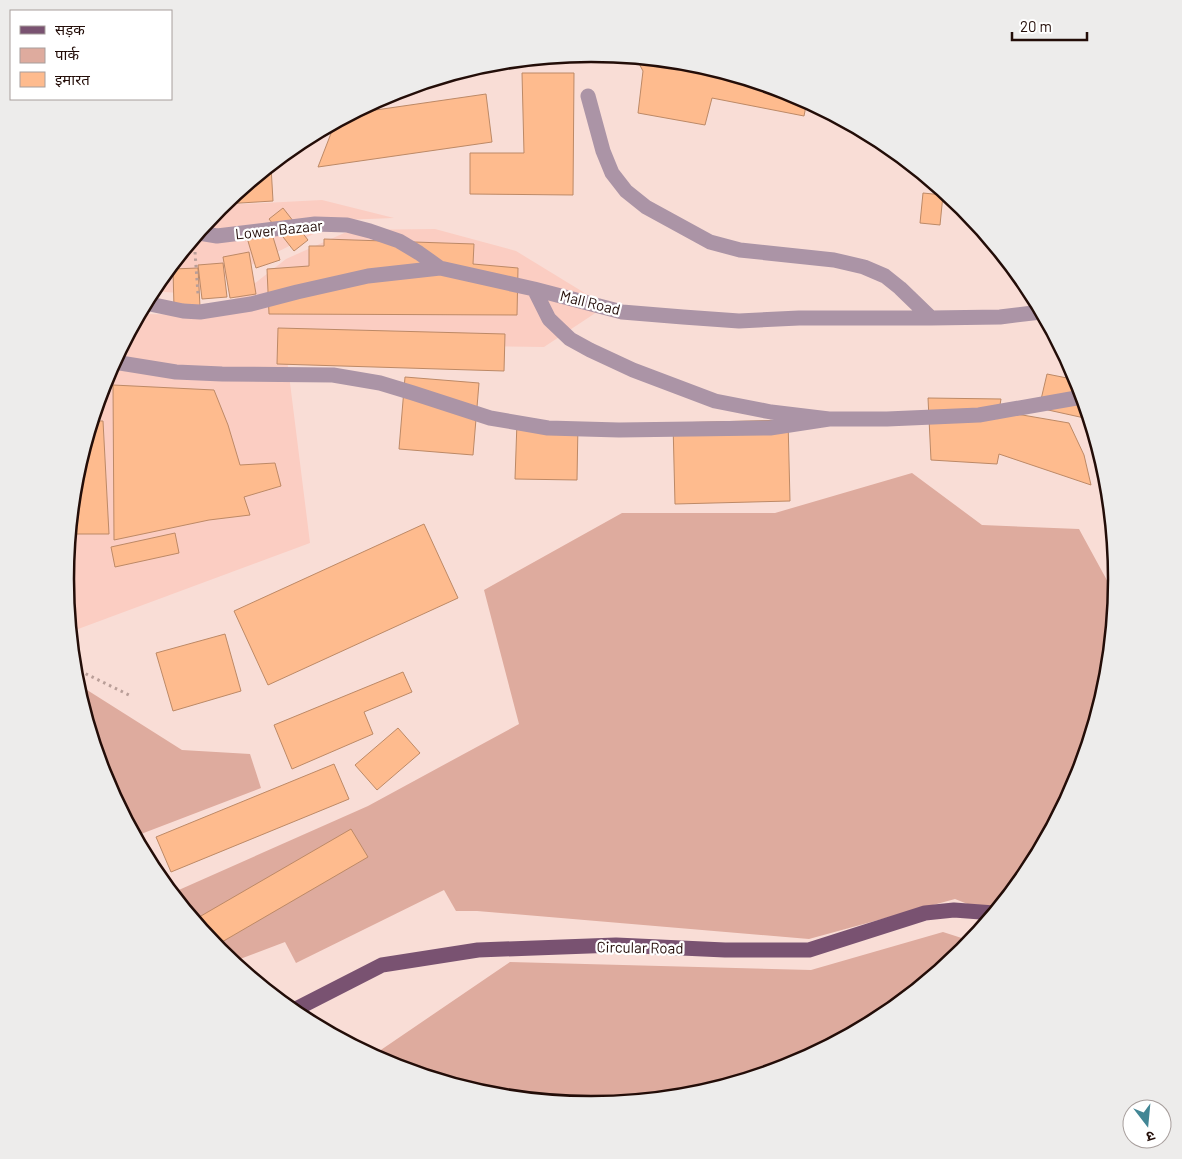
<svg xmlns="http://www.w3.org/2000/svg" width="1182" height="1159" font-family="Barlow,'Noto Sans Devanagari',sans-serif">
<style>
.built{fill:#fbcdc2}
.green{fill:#deab9e}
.building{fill:#febb8e;stroke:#bd8966}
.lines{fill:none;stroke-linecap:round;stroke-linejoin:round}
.path{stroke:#b99e98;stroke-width:3;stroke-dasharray:2.5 4;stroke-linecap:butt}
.minor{stroke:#ab94a6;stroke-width:15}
.major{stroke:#795271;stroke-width:15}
.labels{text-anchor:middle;stroke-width:4.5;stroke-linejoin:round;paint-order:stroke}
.street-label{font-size:15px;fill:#230d08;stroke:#fff}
.rim{fill:none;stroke:#230d08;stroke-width:2.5}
</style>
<rect width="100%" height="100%" fill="#f9ddd6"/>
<path class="built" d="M 322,200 L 394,218 L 342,220 L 192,294 L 152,291 L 223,205 Z
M 435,229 L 516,251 L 606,306 L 544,347 L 285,343 L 310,543 L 70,632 L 65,579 L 75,477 L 105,378 L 140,314 L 214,315 L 286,259 L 351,230 Z"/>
<path class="green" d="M 912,473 L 982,525 L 1079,529 L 1115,595 L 1107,682 L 1077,781 L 1028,872 L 993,914 L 955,899 L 809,939 L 477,911 L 456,911 L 444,890 L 296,963 L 285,942 L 232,962 L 219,951 L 172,893 L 368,806 L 519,724 L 484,590 L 622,513 L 775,513 Z
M 76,683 L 182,750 L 250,754 L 261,788 L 141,834 L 160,879 L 154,871 L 105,780 Z
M 943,932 L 971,941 L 963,951 L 883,1017 L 792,1065 L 693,1095 L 591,1105 L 488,1095 L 390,1065 L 372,1056 L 510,962 L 811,970 Z"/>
<path class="building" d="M 591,54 L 603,55 L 601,62 L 565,56 Z
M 636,58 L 694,64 L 792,94 L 807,101 L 804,116 L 712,98 L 705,125 L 638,113 L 643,71 Z
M 522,73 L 574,73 L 573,195 L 470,194 L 470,153 L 524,153 Z
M 486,94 L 492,142 L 318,167 L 335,123 L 355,113 Z
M 271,166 L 273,201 L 224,204 Z
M 923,193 L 943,195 L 940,225 L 920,223 Z
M 951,198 L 962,207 L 950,206 Z
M 283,208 L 308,240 L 294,251 L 269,219 Z
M 269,224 L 280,260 L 256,268 L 245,231 Z
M 324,239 L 474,244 L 473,264 L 518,268 L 517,315 L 269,314 L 267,269 L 309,266 L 309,246 L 324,246 Z
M 249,252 L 256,294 L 230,298 L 223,257 Z
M 223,263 L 227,297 L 202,299 L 198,265 Z
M 198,268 L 200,307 L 174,308 L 173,269 Z
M 278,328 L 505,334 L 504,371 L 277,364 Z
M 1047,374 L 1077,380 L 1089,419 L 1039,408 Z
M 405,377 L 479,383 L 473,455 L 399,449 Z
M 113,385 L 214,390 L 228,425 L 240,465 L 275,463 L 281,486 L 244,497 L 250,515 L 209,520 L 114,540 Z
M 928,398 L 1001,399 L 999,411 L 1069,423 L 1084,455 L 1091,485 L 999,454 L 997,464 L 931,460 Z
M 788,420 L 790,501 L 675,504 L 673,423 Z
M 92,421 L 103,421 L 109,534 L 71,534 L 75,477 Z
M 517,422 L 578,423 L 577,480 L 515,479 Z
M 424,524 L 458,598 L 268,685 L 234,611 Z
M 175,533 L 179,553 L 115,567 L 111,547 Z
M 225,634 L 241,691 L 173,711 L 156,653 Z
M 403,672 L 412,692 L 364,712 L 373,734 L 292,769 L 274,725 Z
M 398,728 L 420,753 L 377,790 L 355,765 Z
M 334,764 L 349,799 L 171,872 L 156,837 Z
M 351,829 L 368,857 L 215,946 L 194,920 Z"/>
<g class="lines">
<path class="path" d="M 195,252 L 198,294
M 74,668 L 129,695"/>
<path class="minor" d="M 588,96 L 603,151 L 612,173 L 626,191 L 646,207 L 710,242 L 740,250 L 834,260 L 864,267 L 885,276 L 900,288 L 931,318
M 199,233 L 217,236 L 315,224 L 347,225 L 370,231 L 399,241 L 419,253 L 440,268
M 534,289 L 549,319 L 570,339 L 590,350 L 633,370 L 715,401 L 771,412 L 829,419 L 887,419 L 979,415 L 1082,397
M 145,303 L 183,311 L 200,312 L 251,304 L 297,292 L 368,276 L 440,268 L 534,289 L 622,312 L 683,317 L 739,321 L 799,318 L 931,318 L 1000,317 L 1041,312
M 114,362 L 176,372 L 222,374 L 333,375 L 380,383 L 413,393 L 490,418 L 548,428 L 619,430 L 770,428 L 829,419"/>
<path class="major" d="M 292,1011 L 382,965 L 478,950 L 616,945 L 725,950 L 809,950 L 925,913 L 954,910 L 994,913"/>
</g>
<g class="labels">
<g class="street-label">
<text transform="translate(279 230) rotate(-6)" y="5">Lower Bazaar</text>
<text transform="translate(590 303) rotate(14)" y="5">Mall Road</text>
<text transform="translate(640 948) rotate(1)" y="5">Circular Road</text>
</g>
</g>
<path d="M0 0H1182V1159H0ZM74 579a517 517 0 1 1 1034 0a517 517 0 1 1-1034 0Z" fill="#edeceb" fill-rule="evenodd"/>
<path class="rim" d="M74 579a517 517 0 1 1 1034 0a517 517 0 1 1-1034 0Z"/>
<rect x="10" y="10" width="162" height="90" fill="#ffffff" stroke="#a79e9c"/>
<rect x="20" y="26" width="25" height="8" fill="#795271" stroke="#a79e9c"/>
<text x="55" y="35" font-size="15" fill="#230d08">सड़क</text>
<rect x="20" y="48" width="25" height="15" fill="#deab9e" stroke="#a79e9c"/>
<text x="55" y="60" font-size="15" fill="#230d08">पार्क</text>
<rect x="20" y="72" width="25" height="15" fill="#febb8e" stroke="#a79e9c"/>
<text x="55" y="85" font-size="15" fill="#230d08">इमारत</text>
<g transform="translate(1147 1124) rotate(164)"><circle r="24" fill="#ffffff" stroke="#a79e9c"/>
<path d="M0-4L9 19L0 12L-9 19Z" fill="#428695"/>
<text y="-8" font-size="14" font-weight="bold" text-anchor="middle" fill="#230d08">उ</text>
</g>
<path d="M1012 32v8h75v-8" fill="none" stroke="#230d08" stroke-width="2.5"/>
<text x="1020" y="32" font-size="15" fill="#230d08" stroke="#ffffff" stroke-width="4" paint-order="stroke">20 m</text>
</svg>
